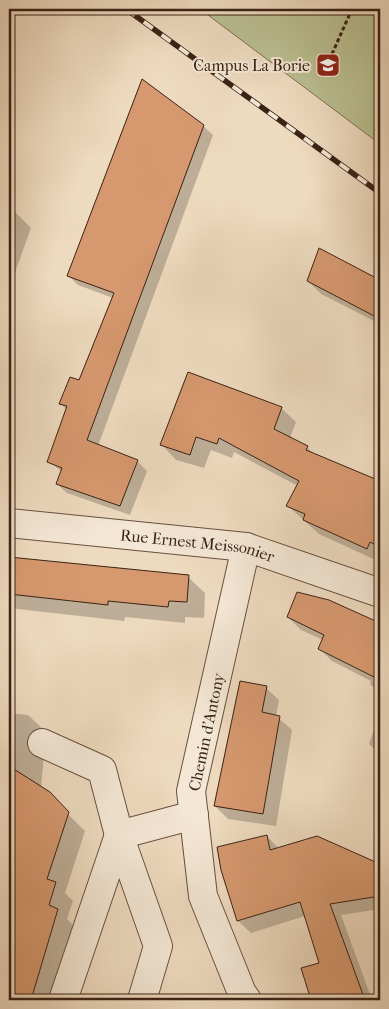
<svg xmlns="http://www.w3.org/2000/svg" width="389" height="1009" font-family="'IM FELL French Canon',serif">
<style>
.green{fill:#babf91;stroke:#7a7053}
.shadow{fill:#0003}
.building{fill:#d6986f;stroke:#3a2215}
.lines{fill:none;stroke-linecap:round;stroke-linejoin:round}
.minor-casing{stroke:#675040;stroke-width:30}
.path{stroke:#3a2215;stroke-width:3;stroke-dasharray:4 2.5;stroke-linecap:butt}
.minor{stroke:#f4e7d5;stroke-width:28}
.rail-casing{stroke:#3a2215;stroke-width:5.5}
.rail{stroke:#f4e7d5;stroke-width:4;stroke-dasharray:11;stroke-linecap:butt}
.labels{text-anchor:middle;stroke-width:4;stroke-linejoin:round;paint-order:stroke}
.poi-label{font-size:16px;fill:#3a2215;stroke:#f4e7d5;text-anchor:end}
.street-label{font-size:16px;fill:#3a2215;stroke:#f4e7d5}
</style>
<rect width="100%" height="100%" fill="#eedabf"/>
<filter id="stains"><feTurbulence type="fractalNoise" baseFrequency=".004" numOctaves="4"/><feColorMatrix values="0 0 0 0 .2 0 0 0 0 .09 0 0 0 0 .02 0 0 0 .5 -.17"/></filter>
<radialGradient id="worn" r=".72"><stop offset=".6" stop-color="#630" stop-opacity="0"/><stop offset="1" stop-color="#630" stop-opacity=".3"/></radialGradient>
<path class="green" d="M 200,9 L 380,9 L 380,144 Z"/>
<path class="shadow" d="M 203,126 L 213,135 L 98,446 L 137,461 L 147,471 L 130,515 L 67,493 L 57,484 L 62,472 L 49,461 L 67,410 L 61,404 L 80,382 L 113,298 L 78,285 L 68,275 Z
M 9,209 L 14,211 L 31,228 L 9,289 Z
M 319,250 L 380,281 L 380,324 L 321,294 L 308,281 Z
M 281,408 L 296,422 L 290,438 L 307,447 L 315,455 L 380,482 L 380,562 L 319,534 L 288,506 L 298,486 L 234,452 L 232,458 L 211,450 L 204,468 L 176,460 L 162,445 Z
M 9,559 L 188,577 L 205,593 L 204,618 L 185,617 L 185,623 L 125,617 L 124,621 L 9,608 Z
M 328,601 L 380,624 L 380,694 L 370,684 L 371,681 L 332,661 L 319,648 L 323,640 L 301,630 L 288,617 Z
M 266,688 L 279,700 L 276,716 L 292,730 L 276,826 L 228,819 L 215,806 Z
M 380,712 L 380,755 L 369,744 Z
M 9,713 L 28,715 L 46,732 L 41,788 L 85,831 L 65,893 L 73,901 L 67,919 L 75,927 L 53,1000 L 9,1000 Z
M 267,836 L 279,849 L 317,837 L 380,865 L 380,909 L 341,915 L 372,1000 L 313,1000 L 302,969 L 321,964 L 305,916 L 251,933 L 238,921 L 222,870 Z"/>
<path class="building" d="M 142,79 L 204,125 L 87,440 L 138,460 L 120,506 L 56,484 L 62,468 L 47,462 L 67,406 L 59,404 L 70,377 L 79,380 L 114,293 L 67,276 Z
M 319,248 L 380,280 L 380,319 L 307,281 Z
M 188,372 L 282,407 L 274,429 L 308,446 L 306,450 L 380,481 L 380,547 L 370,542 L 367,549 L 303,520 L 305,514 L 286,506 L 299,481 L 219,438 L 217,444 L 196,437 L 190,455 L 160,445 Z
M 9,557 L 189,575 L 187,602 L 169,601 L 168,607 L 108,601 L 108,605 L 9,594 Z
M 297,592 L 329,600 L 380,623 L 380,680 L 318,649 L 324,635 L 287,617 Z
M 240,681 L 267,686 L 262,712 L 280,716 L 263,814 L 214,806 Z
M 9,766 L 50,792 L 69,812 L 47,879 L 56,882 L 49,905 L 58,909 L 31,1000 L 9,1000 Z
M 267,835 L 270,850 L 317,836 L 380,864 L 380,896 L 330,904 L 365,1000 L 311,1000 L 301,968 L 319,963 L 300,902 L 237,921 L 221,870 L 217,847 Z"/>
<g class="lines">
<g class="minor-casing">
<g id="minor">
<path id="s1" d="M 9,523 L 246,547 L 380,593"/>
<path d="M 246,547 L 191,791 L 203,896 L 242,993 L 247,1000"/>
<path d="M 42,743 L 102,770 L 119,835 L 158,946 L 142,1000"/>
<path d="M 119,835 L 194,815"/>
<path d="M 63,1000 L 119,835"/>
</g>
</g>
<path class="path" d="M 332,54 L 352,9"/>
<use href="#minor" class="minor"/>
<g class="rail-casing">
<path id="rail" d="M 126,9 L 380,193"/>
</g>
<use href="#rail" class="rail"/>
</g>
<defs>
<g id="university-square" transform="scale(1.25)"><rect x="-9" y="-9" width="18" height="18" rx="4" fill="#8f2418" stroke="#f4e7d5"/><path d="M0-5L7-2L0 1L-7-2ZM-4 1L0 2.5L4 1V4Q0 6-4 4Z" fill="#fff"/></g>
</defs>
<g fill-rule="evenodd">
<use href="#university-square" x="328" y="65"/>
</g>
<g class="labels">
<g class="poi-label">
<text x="310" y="71">Campus La Borie</text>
</g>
<g class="street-label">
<text dy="6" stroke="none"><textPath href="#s1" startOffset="190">Rue Ernest Meissonier</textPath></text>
<text transform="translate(206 732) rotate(-78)" y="6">Chemin d'Antony</text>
</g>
</g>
<rect width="389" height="1009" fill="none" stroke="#eedabf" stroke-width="30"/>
<rect x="10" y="10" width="369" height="989" fill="none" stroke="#3a2215" stroke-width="2.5"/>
<rect x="15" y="15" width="359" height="979" fill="none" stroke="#3a2215"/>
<rect width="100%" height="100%" filter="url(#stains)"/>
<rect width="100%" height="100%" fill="url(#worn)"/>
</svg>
